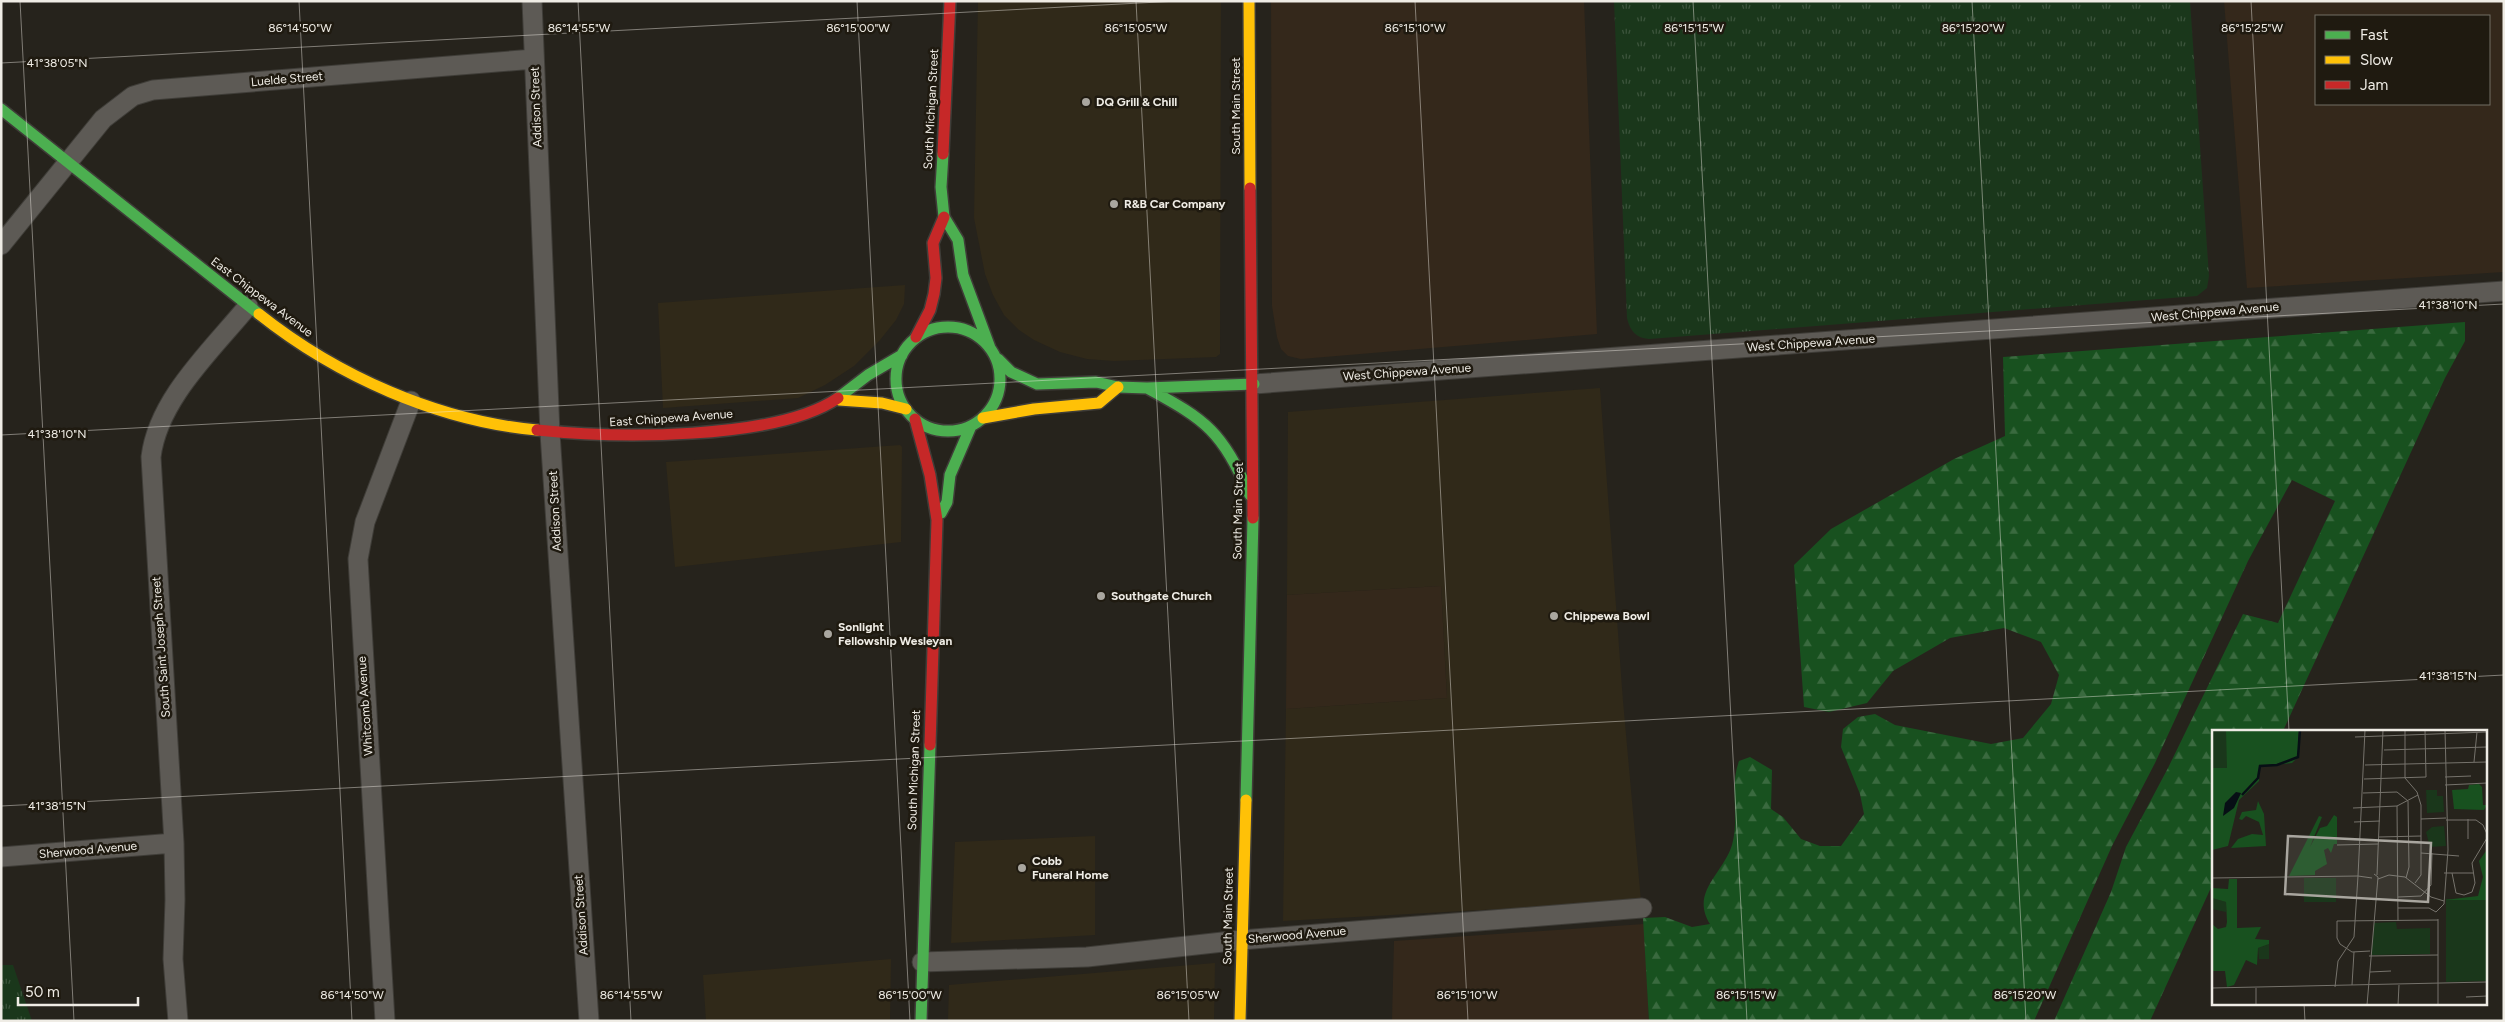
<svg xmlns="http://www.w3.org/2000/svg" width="2505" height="1022" font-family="Figtree,sans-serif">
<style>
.built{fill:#302919}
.industrial{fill:#34281b;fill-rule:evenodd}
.grass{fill:url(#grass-tufts)}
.forest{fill:url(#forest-firs)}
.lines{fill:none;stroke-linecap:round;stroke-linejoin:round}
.street-casing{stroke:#3f3d38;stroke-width:21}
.fast-casing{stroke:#3f3d38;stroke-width:14}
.slow-casing{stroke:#3f3d38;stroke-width:14}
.jam-casing{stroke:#3f3d38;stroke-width:14}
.street{stroke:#5d5a55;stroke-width:19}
.fast{stroke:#4caf50;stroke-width:11}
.slow{stroke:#ffc107;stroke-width:11}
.jam{stroke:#c62828;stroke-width:11}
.ticks{fill:none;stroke:#efece5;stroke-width:1;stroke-opacity:0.45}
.poi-dot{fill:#a9a69f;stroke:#1f1a10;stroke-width:2}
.labels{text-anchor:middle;stroke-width:5;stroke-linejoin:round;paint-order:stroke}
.street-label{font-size:12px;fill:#efece5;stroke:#1f1a10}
.poi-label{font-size:12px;font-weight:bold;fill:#efece5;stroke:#1f1a10;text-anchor:start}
.inset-river{fill:none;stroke:#070f15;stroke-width:2.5}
.inset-road{fill:none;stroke:#76736c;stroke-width:1}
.view{fill:#a9a69f;fill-opacity:0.15;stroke:#a9a69f;stroke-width:2.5}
.inset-edge{fill:none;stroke:#efece5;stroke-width:2.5}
.ticks-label{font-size:12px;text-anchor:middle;fill:#efece5;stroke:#1f1a10;stroke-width:5;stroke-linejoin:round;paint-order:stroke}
</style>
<defs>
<pattern id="grass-tufts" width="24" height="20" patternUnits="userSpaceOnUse" patternTransform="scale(1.25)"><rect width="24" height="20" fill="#1a371b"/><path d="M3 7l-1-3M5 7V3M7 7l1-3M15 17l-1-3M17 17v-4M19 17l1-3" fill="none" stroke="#3c543c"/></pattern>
<pattern id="forest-firs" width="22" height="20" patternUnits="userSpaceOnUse" patternTransform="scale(1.25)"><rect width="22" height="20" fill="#18511f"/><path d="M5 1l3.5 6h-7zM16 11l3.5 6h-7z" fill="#3a6a3f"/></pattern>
</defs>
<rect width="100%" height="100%" fill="#26231c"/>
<path class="built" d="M 978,1 L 1221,1 L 1220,354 L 1216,357 L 1114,361 L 1087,359 L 1060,352 L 1034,340 L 1019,330 L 1004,315 L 993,295 L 985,274 L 974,218 Z
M 905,285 L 904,304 L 896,320 L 880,340 L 854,366 L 825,385 L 798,398 L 663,408 L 658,303 Z
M 1600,388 L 1623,701 L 1641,901 L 1283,921 L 1286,709 L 1447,698 L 1441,586 L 1287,595 L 1288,412 Z
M 900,445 L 902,447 L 901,542 L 675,567 L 666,462 Z
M 1095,836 L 1095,935 L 951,943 L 955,842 Z
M 891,959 L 890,1021 L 706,1021 L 703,975 Z
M 1215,963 L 1214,1021 L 948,1021 L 949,985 Z"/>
<path class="industrial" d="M 1271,1 L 1584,1 L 1597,334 L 1301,359 L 1288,356 L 1281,349 L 1277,337 L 1272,306 Z
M 2224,1 L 2504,1 L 2504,272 L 2247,288 ZM 2316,16 L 2489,16 L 2489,104 L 2316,104 Z
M 1441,586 L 1447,698 L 1286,709 L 1287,595 Z
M 1644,924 L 1649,1021 L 1392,1021 L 1394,941 Z"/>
<path class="grass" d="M 1614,1 L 2190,1 L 2209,276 L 2207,288 L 2197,296 L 1649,339 C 1636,338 1630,331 1627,318 Z
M 1,965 L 13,965 L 32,1021 L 1,1021 Z"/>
<path class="forest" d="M 2465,322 L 2465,341 L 2445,378 L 2283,731 L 2214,731 L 2214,881 L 2150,1021 L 2054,1021 L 2111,892 L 2126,847 L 2168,768 L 2243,614 L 2278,623 L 2335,501 L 2292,480 L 2248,561 L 2155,763 L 2112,846 L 2034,1021 L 1649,1021 L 1643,918 L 1665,917 L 1692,927 L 1710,924 C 1690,892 1723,874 1732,845 C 1740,817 1729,788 1739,761 L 1750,757 L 1772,770 L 1771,809 L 1783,817 L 1801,839 L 1820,846 L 1841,846 L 1864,814 L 1860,794 L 1841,747 L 1843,729 L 1858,717 L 1875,714 L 1895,725 L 1991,744 L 2023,738 L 2051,704 L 2059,675 L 2041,642 L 2004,628 L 1950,638 L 1893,671 L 1867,703 L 1829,712 L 1804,707 L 1794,565 L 1831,529 L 1954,459 L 2005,436 L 2003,357 Z"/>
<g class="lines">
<g class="street-casing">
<path id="street" d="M 532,1 L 550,433 L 589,1021
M 1,245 L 103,119 L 133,96 L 153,90 L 534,59
M 1254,384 L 2504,291
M 1,857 L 174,843
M 922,962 L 1087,957 L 1241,940 L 1642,908
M 178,1021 L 173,959 L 175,900 L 174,843 L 151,457 C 158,399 212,350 248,306
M 385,1021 L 358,559 L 365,522 L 411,401"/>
</g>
<g class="fast-casing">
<path id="fast" d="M 1,109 L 259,314
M 943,154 L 941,187 L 944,217 L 958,240 L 963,275 L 990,348
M896 379a52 52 0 1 1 104 0a52 52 0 1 1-104 0Z
M 998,359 L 1011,372 L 1037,384 L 1096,382 L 1118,387 L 1147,388 L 1254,384
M 1147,388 C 1208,421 1221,431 1250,495
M 838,398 L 868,375 L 902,355
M 941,513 L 947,502 L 950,475 L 971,426
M 1246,800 L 1253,518
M 921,1021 L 930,745"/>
</g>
<g class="slow-casing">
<path id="slow" d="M 1249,1 L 1250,188
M 259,314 C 337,376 438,421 537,430
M 839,400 L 882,403 L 906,409
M 983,418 L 1034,409 L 1099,403 L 1118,387
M 1240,1021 L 1246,800"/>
</g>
<g class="jam-casing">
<path id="jam" d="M 943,154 L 950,1
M 1250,188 L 1253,518
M 916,337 L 930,310 L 934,294 L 936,278 L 933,243 L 944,217
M 915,419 L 930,475 L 937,520 L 930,745
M 537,430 C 613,438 775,441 838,398"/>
</g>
<use href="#street" class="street"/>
<use href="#fast" class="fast"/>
<use href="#slow" class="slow"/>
<use href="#jam" class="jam"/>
</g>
<path class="ticks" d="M 20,1 L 74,1021M 299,1 L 352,1021M 578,1 L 631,1021M 857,1 L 910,1021M 1136,1 L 1189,1021M 1415,1 L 1468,1021M 1693,1 L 1747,1021M 1972,1 L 2026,1021M 2251,1 L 2289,731M 1,63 L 1178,1M 1,435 L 2504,304M 1,806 L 2504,675M 2304,1003 L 2305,1021"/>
<g class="poi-dot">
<circle cx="1086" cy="102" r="5"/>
<circle cx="1114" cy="204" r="5"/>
<circle cx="1101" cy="596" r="5"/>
<circle cx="1554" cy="616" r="5"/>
<circle cx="828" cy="634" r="5"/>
<circle cx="1022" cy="868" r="5"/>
</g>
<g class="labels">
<g class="street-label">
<text transform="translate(287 79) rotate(-5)" y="4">Luelde Street</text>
<text transform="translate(1236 106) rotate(-90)" y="4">South Main Street</text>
<text transform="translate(536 107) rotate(-92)" y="4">Addison Street</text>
<text transform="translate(931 109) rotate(-87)" y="4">South Michigan Street</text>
<text transform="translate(262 297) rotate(37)" y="4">East Chippewa Avenue</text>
<text transform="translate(2215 312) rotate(-5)" y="4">West Chippewa Avenue</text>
<text transform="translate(1811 343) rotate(-4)" y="4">West Chippewa Avenue</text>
<text transform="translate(1407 372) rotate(-4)" y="4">West Chippewa Avenue</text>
<text transform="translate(671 418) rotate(-4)" y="4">East Chippewa Avenue</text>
<text transform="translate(555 511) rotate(-93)" y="4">Addison Street</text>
<text transform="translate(1238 511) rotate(-89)" y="4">South Main Street</text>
<text transform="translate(161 647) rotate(-94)" y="4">South Saint Joseph Street</text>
<text transform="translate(365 706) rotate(-94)" y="4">Whitcomb Avenue</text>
<text transform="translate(914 770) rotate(-88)" y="4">South Michigan Street</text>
<text transform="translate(88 850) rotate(-5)" y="4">Sherwood Avenue</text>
<text transform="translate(581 915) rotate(-94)" y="4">Addison Street</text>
<text transform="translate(1228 916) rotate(-89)" y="4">South Main Street</text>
<text transform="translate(1297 935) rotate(-5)" y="4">Sherwood Avenue</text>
</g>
<g class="poi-label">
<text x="1096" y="106">DQ Grill &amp; Chill</text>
<text x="1124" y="208">R&amp;B Car Company</text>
<text x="1111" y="600">Southgate Church</text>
<text x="1564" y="620">Chippewa Bowl</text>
<text x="838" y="631">Sonlight<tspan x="838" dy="14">Fellowship Wesleyan</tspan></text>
<text x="1032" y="865">Cobb<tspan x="1032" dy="14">Funeral Home</tspan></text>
</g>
</g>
<g transform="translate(2212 730)">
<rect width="275" height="275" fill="#26231c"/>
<path d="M 214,60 L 225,60 L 225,66 L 231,66 L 232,82 L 215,83 ZM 232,96 L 234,116 L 218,117 L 214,102 L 220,97 ZM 124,148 L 124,172 L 92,172 L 92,148 ZM 0,168 L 14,172 L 14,182 L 0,179 ZM 275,168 L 275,251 L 234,252 L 234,169 ZM 57,214 L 57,229 L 47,229 L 46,218 Z" fill="#1a371b"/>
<path d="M 0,0 L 87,0 L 86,10 L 88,10 L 86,27 L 80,33 L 47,37 L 47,51 L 27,70 L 16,116 L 0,120 ZM 267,54 L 270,57 L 271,75 L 275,75 L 272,80 L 242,79 L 240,60 L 256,59 L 257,55 ZM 46,71 L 52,84 L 54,116 L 19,118 L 26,109 L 40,104 L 51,105 L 47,92 L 34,86 L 30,90 L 27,89 L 30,82 L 44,80 ZM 122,85 L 125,87 L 125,114 L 122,114 L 119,123 L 116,118 L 112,120 L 115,134 L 103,141 L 103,145 L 77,146 L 107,86 L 110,87 L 98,117 L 108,98 L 115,96 ZM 274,121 L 275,170 L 233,170 L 266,166 L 271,147 L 267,131 ZM 17,149 L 25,149 L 25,198 L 49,197 L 43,209 L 57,210 L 57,214 L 46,218 L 45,235 L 34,230 L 22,255 L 15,257 L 13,241 L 0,241 L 0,194 L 6,199 L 14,197 L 15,192 L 14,172 L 0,168 L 0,158 L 16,159 Z" fill="#18511f"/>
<path d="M 0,0 L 14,0 L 15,38 L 0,38 ZM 184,192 L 185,199 L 218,198 L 218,224 L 159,225 L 162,193 Z" fill="#1a371b"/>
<path d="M 24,62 L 29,63 L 22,78 L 11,86 L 13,73 Z" fill="#070f15"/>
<path class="inset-river" d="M 30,65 L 46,48 L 48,36 L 65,35 L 86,27 L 88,0"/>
<path class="inset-road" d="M 153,0 L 146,146 L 160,148M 193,0 L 193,48 L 205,62 L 209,75 L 209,145 L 203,153M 143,7 L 275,2M 172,20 L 275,17M 262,32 L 265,2M 153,35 L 275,32M 233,47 L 259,46M 152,49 L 214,47 L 213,0M 233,55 L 275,53M 151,63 L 185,62 L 196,71 L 197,137 L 194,148M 185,76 L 186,191M 141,78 L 185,76 L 206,65M 209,89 L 234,88M 256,89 L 256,109M 234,90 L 264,90 L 271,95 L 275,104M 142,92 L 168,91M 167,107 L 209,106M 125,115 L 166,114M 209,123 L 247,126M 232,143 L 261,143M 240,143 L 244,163 L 252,165 L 260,162 L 263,153 L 260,133 L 275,108M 165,145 L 171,0M 0,148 L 146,146 L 142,207 L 126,231 L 123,257M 166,149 L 177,145 L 193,147 L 219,167 L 232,171M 186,167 L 209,166 L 219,155 L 220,123M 186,178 L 217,178 L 224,182M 224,182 L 232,174 L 236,120 L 233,0M 226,189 L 226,275M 158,221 L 140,222 L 128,214 L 125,208 L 125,191 L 226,190M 157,226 L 226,225M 158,242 L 179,241M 140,255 L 142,222M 0,258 L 275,252M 44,258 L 44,274M 254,267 L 275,266M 155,275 L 166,147 L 162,144M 186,275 L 187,255"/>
<path class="view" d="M 76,106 L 219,113 L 216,172 L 73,164 Z"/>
<rect width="275" height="275" class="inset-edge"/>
</g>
<g class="ticks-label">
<text x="300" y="32">86°14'50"W</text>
<text x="579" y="32">86°14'55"W</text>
<text x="858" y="32">86°15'00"W</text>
<text x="1136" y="32">86°15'05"W</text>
<text x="1415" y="32">86°15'10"W</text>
<text x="1694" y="32">86°15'15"W</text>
<text x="1973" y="32">86°15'20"W</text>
<text x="2252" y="32">86°15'25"W</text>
<text x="57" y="67">41°38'05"N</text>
<text x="2448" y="309">41°38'10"N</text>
<text x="57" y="438">41°38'10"N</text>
<text x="2448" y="680">41°38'15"N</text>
<text x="57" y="810">41°38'15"N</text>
<text x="352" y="999">86°14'50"W</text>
<text x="631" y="999">86°14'55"W</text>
<text x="910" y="999">86°15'00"W</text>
<text x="1188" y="999">86°15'05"W</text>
<text x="1467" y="999">86°15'10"W</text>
<text x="1746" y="999">86°15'15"W</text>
<text x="2025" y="999">86°15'20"W</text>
</g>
<rect width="2505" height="1022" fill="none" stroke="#efece5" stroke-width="5"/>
<rect x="2315" y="15" width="175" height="90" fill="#1f1a10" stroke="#726e65"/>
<rect x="2325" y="31" width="25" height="8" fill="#4caf50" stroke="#726e65"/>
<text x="2360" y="40" font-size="15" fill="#efece5">Fast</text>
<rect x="2325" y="56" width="25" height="8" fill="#ffc107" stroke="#726e65"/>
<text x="2360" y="65" font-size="15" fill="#efece5">Slow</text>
<rect x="2325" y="81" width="25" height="8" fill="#c62828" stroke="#726e65"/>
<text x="2360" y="90" font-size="15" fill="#efece5">Jam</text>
<path d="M18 997v8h120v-8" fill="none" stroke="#efece5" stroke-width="2.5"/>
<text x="25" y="997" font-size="15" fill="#efece5" stroke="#1f1a10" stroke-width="4" paint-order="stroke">50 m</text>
</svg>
